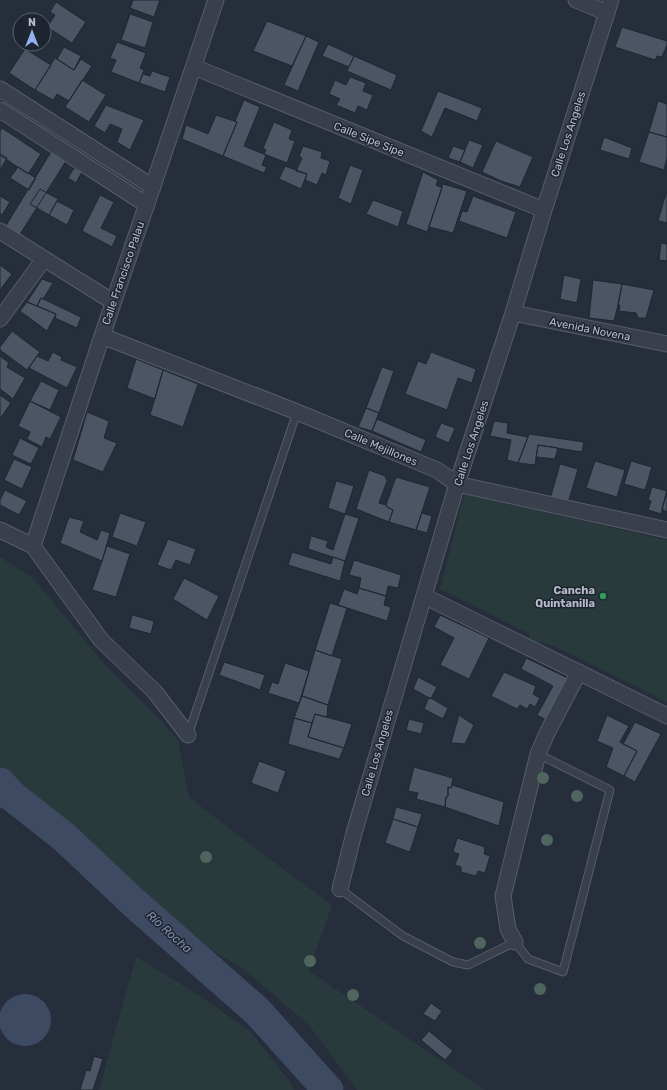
<svg xmlns="http://www.w3.org/2000/svg" width="667" height="1090" font-family="Rubik,sans-serif">
<style>
.green{fill:#293a3d}
.water{fill:#3d4a62}
.lines{fill:none;stroke-linecap:round;stroke-linejoin:round}
.stream{stroke:#3d4a62;stroke-width:5}
.river{stroke:#3d4a62;stroke-width:31}
.building{fill:#4c5564;stroke:#202632}
.service-casing{stroke:#575d69;stroke-width:9}
.minor-casing{stroke:#575d69;stroke-width:17}
.service{stroke:#393f4b;stroke-width:7}
.minor{stroke:#393f4b;stroke-width:15}
.tree{fill:#4e665e}
.leisure-dot{fill:#2e9e5b;stroke:#1e2430;stroke-width:1.5}
.labels{text-anchor:middle;stroke-width:3;stroke-linejoin:round;paint-order:stroke}
.street-label{font-size:11px;fill:#b5bbc7;stroke:#1e2430}
.poi-label{font-size:11px;font-weight:bold;fill:#b5bbc7;stroke:#1e2430;text-anchor:end}
.water-label{font-size:12px;font-style:italic;fill:#7f8fab;stroke:#1e2430}
</style>
<rect width="100%" height="100%" fill="#262d3b"/>
<path class="green" d="M 464,494 L 667,540 L 667,702 L 554,646 L 529,640 L 530,634 L 440,589 Z
M 0,557 L 33,578 L 106,666 L 158,718 L 178,740 L 189,797 L 259,851 L 332,905 L 309,971 L 485,1090 L 357,1090 L 308,1024 L 242,968 L 186,935 L 136,888 L 113,880 L 80,840 L 0,774 Z
M 136,957 L 194,992 L 250,1031 L 291,1083 L 294,1090 L 99,1090 Z"/>
<path class="water" d="M-1 1020a26 26 0 1 1 52 0a26 26 0 1 1-52 0Z"/>
<g class="lines">
<path class="stream" d="M 0,806 L 12,796"/>
<path class="river" d="M 0,783 L 12,796 L 64,837 L 134,903 L 257,1011 L 328,1090"/>
</g>
<path class="building" d="M 133,0 L 160,0 L 154,17 L 130,8 Z
M 56,2 L 86,22 L 72,43 L 47,27 L 55,15 L 50,12 Z
M 130,14 L 153,22 L 145,48 L 121,40 Z
M 267,21 L 306,36 L 292,66 L 253,51 Z
M 622,27 L 667,41 L 667,45 L 662,57 L 657,56 L 655,60 L 615,47 Z
M 306,36 L 319,42 L 298,91 L 284,85 Z
M 117,42 L 146,53 L 140,68 L 144,70 L 139,83 L 111,72 L 116,60 L 110,58 Z
M 328,44 L 354,56 L 349,67 L 322,56 Z
M 64,47 L 81,56 L 74,70 L 57,59 Z
M 25,49 L 51,65 L 35,90 L 9,73 Z
M 354,56 L 397,75 L 391,90 L 347,71 Z
M 55,58 L 74,70 L 81,59 L 92,66 L 69,101 L 57,94 L 53,100 L 35,90 Z
M 152,71 L 170,77 L 165,92 L 139,83 L 143,74 L 150,76 Z
M 350,77 L 366,83 L 363,91 L 373,95 L 367,110 L 358,106 L 355,113 L 336,105 L 340,99 L 329,94 L 335,80 L 346,85 Z
M 82,80 L 106,95 L 89,122 L 65,107 Z
M 438,91 L 482,108 L 477,121 L 445,108 L 432,137 L 421,131 Z
M 244,100 L 260,107 L 244,146 L 266,155 L 262,165 L 267,167 L 264,173 L 223,156 L 237,122 L 235,121 Z
M 658,101 L 667,104 L 667,137 L 649,132 Z
M 106,105 L 144,120 L 130,150 L 117,142 L 122,129 L 110,124 L 105,133 L 94,126 Z
M 216,115 L 237,122 L 223,156 L 182,139 L 186,125 L 208,134 Z
M 274,122 L 292,130 L 289,139 L 295,141 L 287,163 L 264,154 L 266,150 L 263,148 Z
M 2,128 L 41,154 L 28,174 L 0,155 L 0,131 Z
M 649,132 L 667,137 L 667,158 L 664,170 L 639,162 Z
M 604,137 L 632,148 L 629,159 L 600,150 Z
M 469,140 L 483,145 L 473,168 L 460,162 Z
M 496,141 L 533,157 L 520,187 L 501,181 L 482,172 Z
M 303,146 L 322,152 L 321,158 L 330,161 L 326,175 L 322,173 L 317,185 L 305,180 L 307,174 L 296,171 L 302,158 L 299,156 Z
M 453,146 L 465,150 L 460,162 L 448,158 Z
M 51,152 L 66,161 L 19,236 L 5,227 Z
M 0,154 L 7,158 L 0,170 Z
M 350,165 L 363,170 L 351,204 L 338,198 Z
M 285,166 L 307,174 L 301,189 L 279,179 Z
M 18,167 L 36,178 L 29,190 L 10,178 Z
M 74,168 L 82,172 L 76,183 L 68,178 Z
M 423,172 L 438,180 L 436,185 L 442,188 L 427,232 L 406,224 Z
M 443,184 L 467,191 L 453,233 L 429,227 Z
M 40,189 L 58,199 L 49,215 L 30,204 Z
M 666,193 L 667,193 L 667,223 L 658,221 Z
M 100,195 L 114,202 L 101,228 L 117,236 L 112,247 L 82,231 Z
M 0,196 L 10,202 L 2,215 L 0,213 Z
M 473,196 L 516,212 L 507,238 L 459,221 L 462,211 L 467,212 Z
M 373,200 L 403,211 L 398,227 L 366,214 Z
M 57,201 L 74,210 L 67,225 L 49,215 Z
M 667,242 L 667,261 L 659,260 L 661,243 L 667,244 Z
M 0,265 L 12,274 L 0,290 Z
M 564,275 L 581,279 L 577,303 L 560,299 Z
M 42,279 L 53,283 L 43,299 L 41,298 L 37,306 L 27,302 Z
M 593,280 L 622,284 L 618,305 L 614,321 L 589,318 Z
M 622,284 L 654,290 L 646,318 L 638,318 L 636,313 L 619,311 L 620,305 L 618,305 Z
M 41,298 L 81,317 L 77,328 L 55,318 L 56,314 L 37,306 Z
M 27,302 L 56,314 L 47,331 L 20,311 Z
M 12,331 L 40,352 L 27,370 L 0,350 L 0,347 Z
M 53,352 L 62,357 L 61,360 L 77,367 L 67,388 L 29,368 L 37,356 L 48,361 Z
M 431,352 L 476,369 L 472,383 L 458,378 L 447,410 L 405,394 L 418,361 L 426,364 Z
M 0,356 L 9,363 L 7,367 L 25,378 L 13,399 L 0,389 Z
M 136,359 L 163,370 L 155,399 L 127,388 Z
M 382,367 L 394,371 L 379,413 L 366,408 Z
M 163,370 L 198,384 L 183,427 L 150,415 Z
M 41,381 L 59,390 L 50,410 L 30,401 Z
M 0,395 L 11,403 L 0,419 Z
M 30,401 L 61,417 L 50,439 L 46,437 L 42,447 L 27,439 L 30,432 L 18,426 Z
M 366,408 L 379,413 L 372,431 L 358,427 Z
M 87,412 L 109,421 L 104,438 L 117,443 L 103,472 L 73,460 Z
M 377,419 L 426,440 L 421,452 L 372,431 Z
M 494,421 L 508,423 L 507,433 L 528,437 L 518,463 L 507,460 L 511,440 L 490,436 Z
M 441,423 L 455,428 L 449,443 L 435,437 Z
M 529,434 L 584,442 L 582,452 L 538,445 L 535,465 L 518,463 Z
M 20,438 L 39,448 L 31,464 L 12,455 Z
M 538,445 L 558,448 L 555,459 L 536,457 Z
M 14,459 L 32,467 L 22,489 L 4,480 Z
M 595,461 L 625,470 L 617,497 L 586,488 Z
M 631,461 L 652,467 L 645,490 L 624,484 Z
M 560,464 L 578,469 L 568,503 L 550,499 Z
M 369,470 L 385,476 L 387,481 L 379,503 L 386,505 L 387,507 L 393,510 L 389,522 L 356,509 Z
M 396,477 L 430,487 L 416,530 L 389,522 L 393,510 L 387,507 L 386,505 Z
M 336,481 L 354,486 L 345,514 L 328,508 Z
M 652,487 L 667,491 L 661,514 L 648,510 L 651,501 L 648,500 Z
M 5,490 L 27,501 L 19,515 L 0,505 L 0,500 Z
M 667,490 L 667,512 L 662,509 Z
M 120,513 L 146,522 L 137,546 L 112,537 Z
M 422,513 L 432,516 L 427,533 L 416,530 Z
M 345,514 L 359,518 L 345,561 L 308,549 L 311,536 L 328,541 L 326,547 L 333,550 Z
M 69,517 L 84,521 L 80,532 L 97,540 L 101,530 L 110,533 L 102,561 L 60,543 Z
M 168,539 L 196,549 L 190,565 L 176,560 L 171,570 L 157,565 Z
M 107,546 L 130,554 L 116,597 L 92,590 Z
M 292,552 L 331,564 L 333,557 L 345,561 L 340,581 L 288,565 Z
M 354,560 L 401,575 L 398,588 L 388,586 L 386,596 L 359,588 L 361,578 L 349,575 Z
M 184,578 L 219,596 L 207,620 L 173,599 Z
M 359,588 L 386,596 L 384,605 L 391,607 L 387,621 L 338,605 L 344,589 L 357,594 Z
M 330,603 L 347,608 L 332,656 L 315,650 Z
M 132,615 L 154,621 L 151,634 L 129,628 Z
M 440,615 L 489,638 L 469,679 L 440,665 L 454,638 L 434,627 Z
M 315,650 L 342,659 L 328,705 L 302,696 Z
M 526,658 L 570,679 L 548,721 L 537,715 L 553,686 L 521,669 Z
M 224,662 L 265,675 L 260,690 L 219,675 Z
M 285,663 L 309,671 L 299,703 L 268,693 L 272,682 L 278,684 Z
M 504,672 L 536,686 L 533,694 L 540,698 L 535,707 L 530,704 L 527,709 L 520,705 L 517,709 L 491,696 Z
M 418,677 L 437,687 L 431,699 L 413,689 Z
M 302,696 L 328,705 L 327,717 L 315,714 L 312,723 L 294,718 Z
M 429,697 L 448,708 L 443,719 L 424,709 Z
M 315,714 L 352,724 L 344,748 L 308,737 Z
M 459,715 L 474,725 L 465,744 L 451,743 Z
M 607,715 L 629,726 L 620,742 L 637,751 L 624,776 L 606,767 L 613,748 L 597,741 Z
M 294,718 L 312,723 L 308,737 L 344,748 L 339,759 L 288,744 Z
M 409,719 L 424,723 L 421,734 L 406,730 Z
M 635,722 L 661,734 L 635,782 L 624,776 L 637,751 L 623,744 Z
M 259,761 L 286,771 L 278,793 L 251,783 Z
M 414,767 L 453,778 L 451,788 L 448,787 L 448,796 L 446,797 L 445,807 L 416,799 L 418,793 L 408,791 Z
M 452,785 L 504,802 L 499,826 L 445,807 L 446,797 L 448,796 L 448,787 L 451,788 Z
M 396,807 L 422,814 L 418,827 L 393,819 Z
M 393,819 L 418,827 L 410,852 L 385,843 Z
M 457,838 L 485,847 L 484,854 L 490,856 L 485,873 L 478,871 L 476,876 L 461,872 L 461,867 L 455,865 L 459,854 L 453,852 Z
M 431,1003 L 442,1011 L 435,1021 L 423,1014 Z
M 429,1031 L 453,1051 L 445,1060 L 421,1040 Z
M 94,1056 L 103,1059 L 93,1090 L 80,1090 L 86,1070 L 90,1071 Z"/>
<g class="lines">
<g class="service-casing">
<path id="service" d="M 188,735 L 297,412
M 340,889 L 403,936 L 453,962 L 468,965 L 515,942 L 528,959 L 563,972 L 610,790 L 538,754"/>
</g>
<g class="minor-casing">
<path id="minor" d="M 576,0 L 607,13
M 194,67 L 544,210
M 0,89 L 153,187
M 0,110 L 147,205
M 0,231 L 113,302
M 513,313 L 667,344
M 0,319 L 44,259
M 102,336 L 297,412 L 437,470 L 457,484 L 667,530
M 0,530 L 33,546 L 101,640 L 155,692 L 188,735
M 33,546 L 102,336 L 216,0
M 424,596 L 667,716
M 340,889 L 354,833 L 457,484 L 513,313 L 544,210 L 611,0
M 515,942 L 508,929 L 503,896 L 538,754 L 547,733 L 579,672"/>
</g>
<use href="#service" class="service"/>
<use href="#minor" class="minor"/>
</g>
<g class="tree">
<circle cx="543" cy="778" r="6"/>
<circle cx="577" cy="796" r="6"/>
<circle cx="547" cy="840" r="6"/>
<circle cx="206" cy="857" r="6"/>
<circle cx="480" cy="943" r="6"/>
<circle cx="310" cy="961" r="6"/>
<circle cx="540" cy="989" r="6"/>
<circle cx="353" cy="995" r="6"/>
</g>
<circle class="leisure-dot" cx="603" cy="596" r="4"/>
<g class="labels">
<g class="street-label">
<text transform="translate(568 134) rotate(-72)" y="4">Calle Los Angeles</text>
<text transform="translate(369 139) rotate(22)" y="4">Calle Sipe Sipe</text>
<text transform="translate(123 273) rotate(-71)" y="4">Calle Francisco Palau</text>
<text transform="translate(590 329) rotate(11)" y="4">Avenida Novena</text>
<text transform="translate(471 443) rotate(-72)" y="4">Calle Los Angeles</text>
<text transform="translate(381 447) rotate(23)" y="4">Calle Mejillones</text>
<text transform="translate(377 753) rotate(-74)" y="4">Calle Los Angeles</text>
</g>
<g class="poi-label">
<text x="595" y="594">Cancha<tspan x="595" dy="13">Quintanilla</tspan></text>
</g>
<g class="water-label">
<text transform="translate(169 932) rotate(42)" y="4">Río Rocha</text>
</g>
</g>
<g transform="translate(32 32)"><circle r="19" fill="#1e2430" stroke="#5a606c"/>
<path d="M0-3L7 15L0 10L-7 15Z" fill="#92b0ee"/>
<text y="-6" font-size="11" font-weight="bold" text-anchor="middle" fill="#b5bbc7">N</text>
</g>
</svg>
